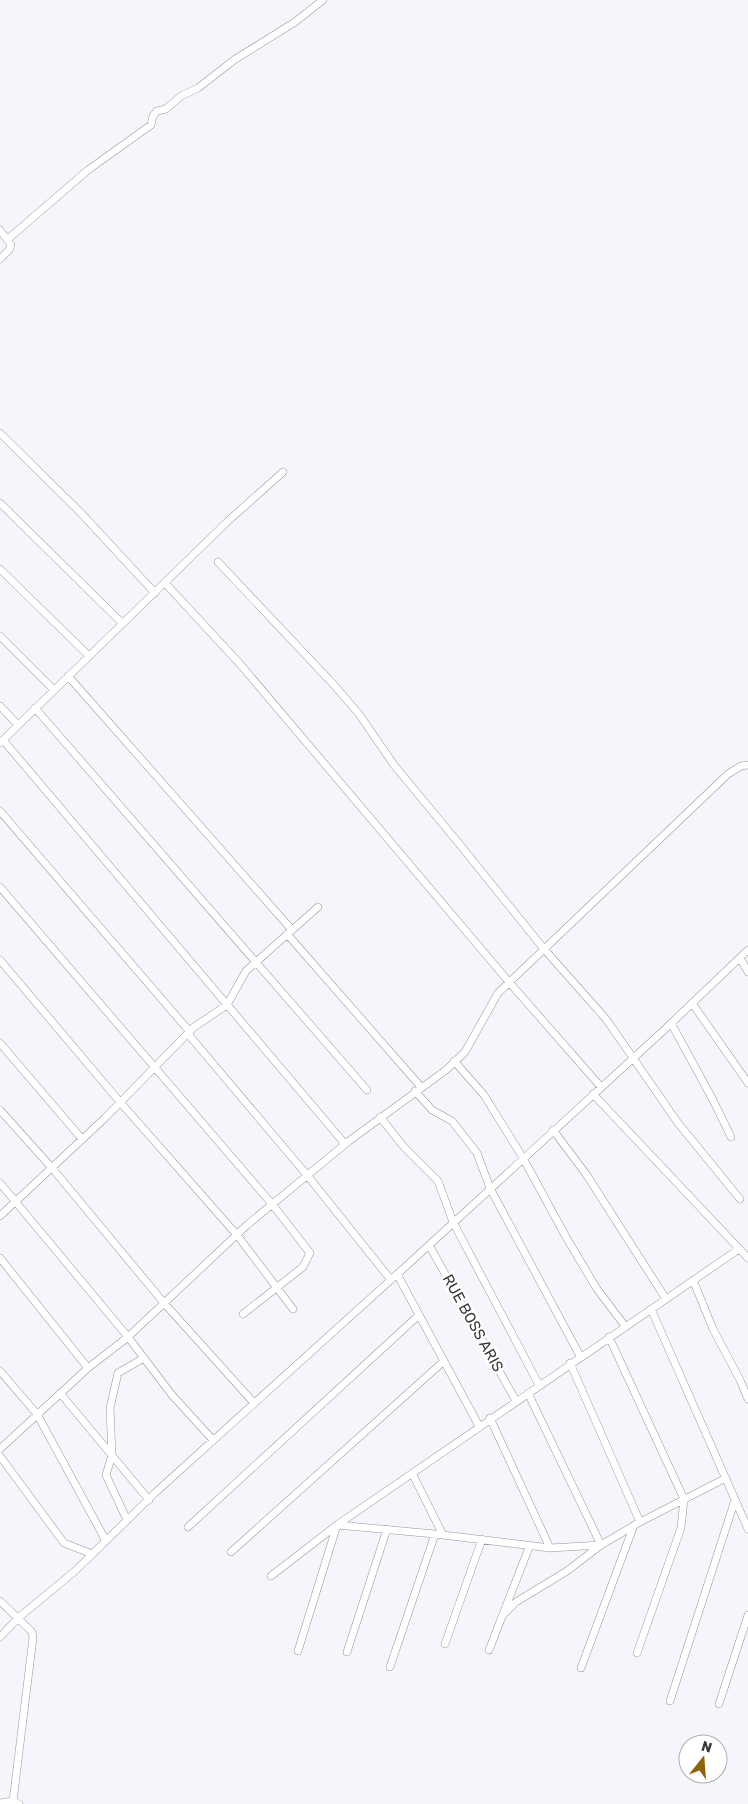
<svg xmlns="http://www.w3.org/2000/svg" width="748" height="1804" font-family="Rubik,sans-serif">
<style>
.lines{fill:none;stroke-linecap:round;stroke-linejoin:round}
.street-casing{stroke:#96969c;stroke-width:8}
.street{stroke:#fff;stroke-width:7}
.labels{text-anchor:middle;stroke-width:5;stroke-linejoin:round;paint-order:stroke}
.street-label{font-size:15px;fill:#373739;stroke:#fff}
</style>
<rect width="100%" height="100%" fill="#f5f5fc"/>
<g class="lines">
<g class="street-casing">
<path id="street" d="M 0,230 L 11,245 L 9,250 L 0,259
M 8,239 L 88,170 L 151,125 L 153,116 L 157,111 L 166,109 L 181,96 L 198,88 L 234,60 L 295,22 L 323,0
M 0,433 L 81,513 L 155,593
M 0,503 L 122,623
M 218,562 L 334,685 L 359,714 L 394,765 L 461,846 L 544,949 L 606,1019 L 678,1123 L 740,1199
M 0,569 L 89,656
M 165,583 L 240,664 L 509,982 L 601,1087
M 0,636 L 54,690
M 68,676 L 292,930
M 0,706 L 18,725
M 35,708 L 367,1090
M 3,740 L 345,1144
M 0,743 L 228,521 L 283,472
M 0,811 L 190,1032
M 0,887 L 272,1204 L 310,1253 L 303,1267 L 243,1314
M 287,934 L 421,1087
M 740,958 L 748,972
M 0,960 L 120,1102 L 237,1235 L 293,1309
M 692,1003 L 748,1083
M 671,1023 L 713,1100 L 731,1137
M 188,1034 L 307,1175 L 391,1280
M 0,1043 L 82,1139
M 454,1061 L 484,1095 L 523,1158 L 566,1237 L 597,1289 L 625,1326
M 415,1091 L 432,1110 L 452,1121 L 477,1153 L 490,1188 L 580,1356
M 593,1094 L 748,1258
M 0,1110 L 52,1168 L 164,1303 L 254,1403
M 380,1117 L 404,1147 L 438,1181 L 453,1222 L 539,1385
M 553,1130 L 586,1174 L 666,1299
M 0,1183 L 128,1337 L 172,1395 L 213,1440
M 0,1216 L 105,1118 L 194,1027 L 227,1005 L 246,971 L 318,907
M 429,1245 L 516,1401
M 0,1258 L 88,1368
M 397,1274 L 479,1426
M 693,1280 L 713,1329 L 740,1380 L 748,1399
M 651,1309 L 748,1529
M 609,1337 L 684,1499 L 681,1528 L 637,1653
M 570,1363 L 640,1522
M 0,1371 L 37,1414 L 106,1541
M 60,1393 L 149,1500
M 490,1418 L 550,1548
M 0,1449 L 88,1368 L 128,1337 L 247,1225 L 349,1141 L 446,1070 L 465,1052 L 498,993 L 728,774 L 741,766 L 748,765
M 0,1456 L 64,1543 L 92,1554
M 412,1473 L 443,1535
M 127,1520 L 106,1475 L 112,1455 L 110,1408 L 118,1373 L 144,1358
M 188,1527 L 419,1315
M 231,1552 L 444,1361
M 271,1576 L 337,1525 L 739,1249
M 0,1601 L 32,1632 L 33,1638 L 13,1801
M 502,1616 L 516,1602 L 567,1571 L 601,1545 L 528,1393
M 0,1637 L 17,1619 L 75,1571 L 156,1492 L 404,1268 L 663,1031 L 748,950
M 445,1644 L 482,1539
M 489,1650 L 530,1545
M 298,1651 L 337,1525 L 435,1534 L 550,1548 L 601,1545 L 640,1522 L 726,1478
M 347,1652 L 387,1529
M 390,1667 L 435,1534
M 581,1668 L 634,1525
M 670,1701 L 735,1500
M 719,1704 L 748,1615
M 0,1803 L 13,1801 L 19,1804"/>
</g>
<use href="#street" class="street"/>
</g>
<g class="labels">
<g class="street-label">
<text transform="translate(473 1323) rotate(61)" y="5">RUE BOSS ARIS</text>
</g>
</g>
<g transform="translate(703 1759) rotate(17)"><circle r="24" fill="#ffffff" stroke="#afafb0"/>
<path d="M0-4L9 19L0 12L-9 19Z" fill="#8d6306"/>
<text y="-8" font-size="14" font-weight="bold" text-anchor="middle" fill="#373739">N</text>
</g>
</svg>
